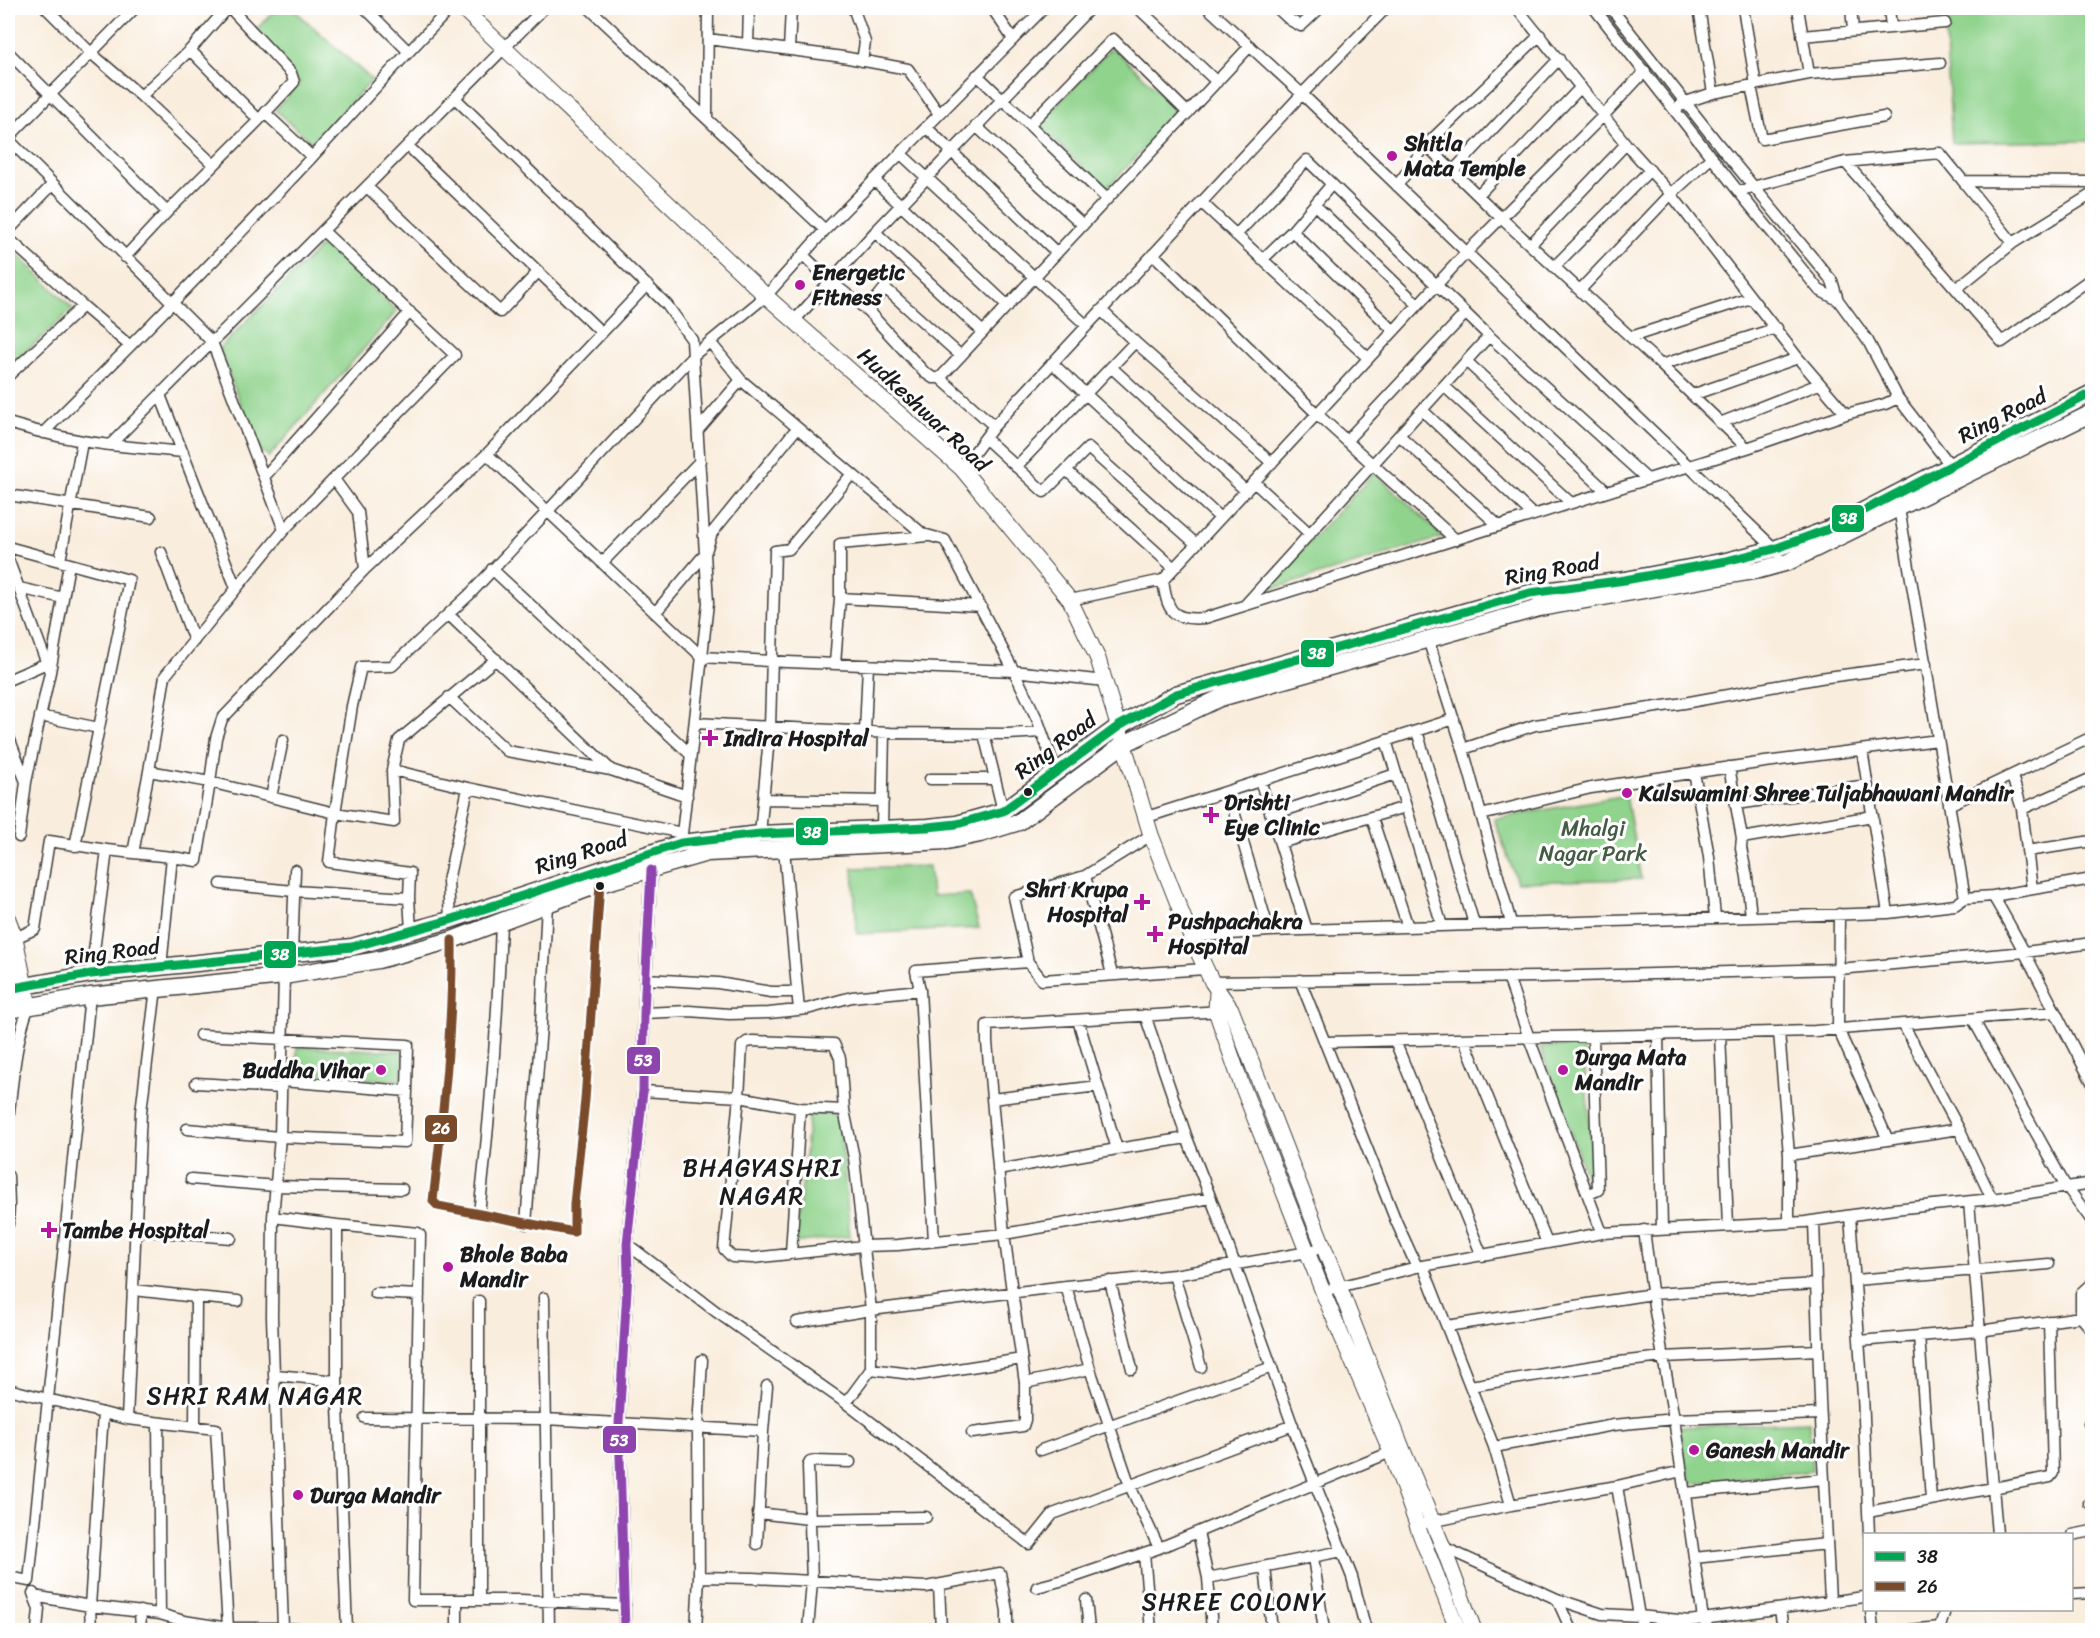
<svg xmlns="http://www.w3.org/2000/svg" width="2100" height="1638" font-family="Sriracha,sans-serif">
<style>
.green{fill:#8fd38c;stroke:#567854;stroke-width:1.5}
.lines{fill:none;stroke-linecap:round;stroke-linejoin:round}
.minor-casing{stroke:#3d3b39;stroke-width:13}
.tertiary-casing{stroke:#3d3b39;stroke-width:14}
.secondary-casing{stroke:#3d3b39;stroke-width:17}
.trunk-casing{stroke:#3d3b39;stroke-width:19}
.minor{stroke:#fff;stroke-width:10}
.tertiary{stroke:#fff;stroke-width:12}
.secondary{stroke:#fff;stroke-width:15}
.trunk{stroke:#fff;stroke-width:16}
.bus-1-casing{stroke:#fff;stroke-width:14}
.bus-2-casing{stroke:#fff;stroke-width:14}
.bus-3-casing{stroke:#fff;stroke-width:14}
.bus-1{stroke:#00a651;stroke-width:9}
.bus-2{stroke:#7a4b2a;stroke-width:9}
.bus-3{stroke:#8e44ad;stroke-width:9}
.poi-dot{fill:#b5179e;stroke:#fff;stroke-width:2}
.bus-dot{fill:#1c1c1c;stroke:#fff;stroke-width:2}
.labels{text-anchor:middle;stroke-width:6;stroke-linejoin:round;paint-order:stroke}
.poi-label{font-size:22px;font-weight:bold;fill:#1c1c1c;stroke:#fff;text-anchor:start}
.street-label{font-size:22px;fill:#1c1c1c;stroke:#fff}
.park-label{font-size:22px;fill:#445c43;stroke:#fff}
.neighbourhood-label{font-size:24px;letter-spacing:1.5px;fill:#1c1c1c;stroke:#fff}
.line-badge{stroke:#fff;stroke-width:2}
.badge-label{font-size:16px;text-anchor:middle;font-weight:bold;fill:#fff}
</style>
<rect width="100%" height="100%" fill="#fff"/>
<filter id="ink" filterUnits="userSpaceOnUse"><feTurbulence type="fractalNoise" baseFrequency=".0167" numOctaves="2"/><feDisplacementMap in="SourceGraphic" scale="12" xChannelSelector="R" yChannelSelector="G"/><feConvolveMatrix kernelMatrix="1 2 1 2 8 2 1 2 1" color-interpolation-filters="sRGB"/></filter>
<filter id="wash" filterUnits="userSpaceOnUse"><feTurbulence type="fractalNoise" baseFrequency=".008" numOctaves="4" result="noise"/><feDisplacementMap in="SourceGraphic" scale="24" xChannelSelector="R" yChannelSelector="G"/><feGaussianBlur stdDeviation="1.35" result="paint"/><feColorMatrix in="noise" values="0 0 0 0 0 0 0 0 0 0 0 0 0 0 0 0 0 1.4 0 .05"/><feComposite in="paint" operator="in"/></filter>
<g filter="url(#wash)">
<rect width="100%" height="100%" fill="#f9eddd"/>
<path class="green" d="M 277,8 L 292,8 L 372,80 L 313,144 L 275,110 L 300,82 L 250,36 Z
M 1944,8 L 2092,8 L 2092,141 L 1952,143 Z
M 1112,47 L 1180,111 L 1106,189 L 1038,125 Z
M 324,243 L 397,311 L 269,457 L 258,448 L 219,349 Z
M 8,245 L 73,309 L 8,368 Z
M 1374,472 L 1444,537 L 1262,592 L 1365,483 Z
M 1626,795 L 1641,879 L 1517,882 L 1494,819 Z
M 929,866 L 932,896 L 970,894 L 979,928 L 857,934 L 853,868 Z
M 1583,1046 L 1594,1180 L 1587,1179 L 1540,1047 Z
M 297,1047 L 403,1051 L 402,1080 L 296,1077 Z
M 809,1111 L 839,1114 L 850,1236 L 794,1243 L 802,1187 Z
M 1809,1422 L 1812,1471 L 1689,1484 L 1679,1427 Z"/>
</g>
<g filter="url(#ink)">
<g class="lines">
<g class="minor-casing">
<path id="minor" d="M 46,8 L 91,53 L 141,96 L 190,50
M 230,8 L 291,73 L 294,82 L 265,113
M 365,8 L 408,51
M 589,8 L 825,230
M 992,8 L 1013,39
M 1138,8 L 1217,82
M 1208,8 L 1302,94 L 1778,552
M 1277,8 L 1290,20 L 1301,26 L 1320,8
M 1517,8 L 1626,144 L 1671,194 L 1798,358 L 1846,414
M 1594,8 L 1738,191 L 1819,290 L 1838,300
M 1611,8 L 1719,145 L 1832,281 L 1838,300 L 1868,341 L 1898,398 L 1951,466
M 1699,8 L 1713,93
M 1743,8 L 1756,85
M 1851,8 L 1853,30
M 1889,8 L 1891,27
M 854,10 L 865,42 L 862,61
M 1540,35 L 1426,145 L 1501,218 L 1661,365
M 1802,36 L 1945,23
M 708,39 L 843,57 L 908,69 L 939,114
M 748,44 L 749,8
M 789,50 L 791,8
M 8,52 L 167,212 L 259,120 L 190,50 L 227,8
M 1809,74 L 1940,63
M 977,75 L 1107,199
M 1751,86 L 1762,139 L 1884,117
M 141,96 L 214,165
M 455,98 L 667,305 L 692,340 L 708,603 L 681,843
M 1680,106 L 1686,102 L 1713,93 L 1809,74 L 1798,8
M 261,118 L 265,113 L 312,157
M 707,118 L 708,8
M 1029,125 L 1113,39 L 1188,113
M 976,126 L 1083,225
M 926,127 L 1057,253
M 8,138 L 135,8
M 8,139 L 212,342 L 284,530 L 165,676 L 149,771 L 133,853 L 107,850 L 91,974
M 408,146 L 602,333
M 900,153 L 1087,326
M 1845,162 L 1940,153 L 1963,181 L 2092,182
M 1453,171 L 1559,59
M 874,180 L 1008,306
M 1963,181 L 2013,243
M 1397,186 L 1426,145
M 367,187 L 500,312 L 538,272
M 1738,191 L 1845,162 L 1956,289 L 2013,243 L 2092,194
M 1478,195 L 1581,87
M 1201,202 L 1368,358
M 1315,205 L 1418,305
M 8,231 L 53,184
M 1292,231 L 1394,331
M 875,232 L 983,332
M 1236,235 L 1307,160 L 1489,336 L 1647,479
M 8,238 L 83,306
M 1530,245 L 1626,144
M 1153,254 L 1317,414 L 1456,540
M 803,255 L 830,281 L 867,310
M 125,257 L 167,212
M 1262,260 L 1292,231 L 1332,184
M 1554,267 L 1650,170
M 647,285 L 487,454 L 702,657 L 787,662 L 1014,671 L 1105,681
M 1956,289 L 2002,342 L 2092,278
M 1580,290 L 1671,194 L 1712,157
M 1101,310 L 1135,342
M 794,321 L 875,232 L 1090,8
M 1631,337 L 1751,298
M 710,342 L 741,380 L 923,534 L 945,540 L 1014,671 L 1038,721 L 1056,772
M 1466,361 L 1607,492
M 1052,363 L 1220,518
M 1111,367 L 1246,491
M 8,376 L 83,306 L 130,346
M 940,378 L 933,378 L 924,372 L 867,310 L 885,288 L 961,356
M 1444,386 L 1571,503
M 160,395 L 236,588
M 1692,395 L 1798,358
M 1422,410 L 1533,515
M 8,423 C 41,433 75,441 110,445 L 544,8
M 1720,423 L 1819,384
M 994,426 L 940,378 L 1250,46
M 698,430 L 741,380
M 43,433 C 134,343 224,251 312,157 C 358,107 403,56 451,8
M 1399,435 L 1499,526
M 985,438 L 1044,492 L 1066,470
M 1347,440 L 1465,314
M 110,445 L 183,452
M 1747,448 L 1661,365 L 1777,328
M 1016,467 L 1135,342 L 1272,463
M 962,469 L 994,426 L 1302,94 L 1386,8
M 264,477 L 410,312
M 334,479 L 358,512 L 365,569
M 1254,482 L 1310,534
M 8,495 L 151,517
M 284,530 L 455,355 L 323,231
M 8,547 L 129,580 L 75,846
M 161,552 L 194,641
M 8,559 L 50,672
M 60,561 L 82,442
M 602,563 L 700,461
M 1174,568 L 1066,470 L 1088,448 L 1196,544
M 492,569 L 690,754
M 1163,580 C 1167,611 1172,621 1205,618 L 1747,448 L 1846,414 L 1885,404 L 1898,398
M 19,588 L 63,598
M 840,598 L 981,606
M 1070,600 L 1163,580 L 1466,253 L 1604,115 L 1645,71
M 1245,605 L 1489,336
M 655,613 L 705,554 L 712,533 L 797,428
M 448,614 L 611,770 L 687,796
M 1428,639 L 1463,749 L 1511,923
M 496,659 L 399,740 L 392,770 L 468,788 L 682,833
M 835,664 L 840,598 L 840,544 L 927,536
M 8,680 L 47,663
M 449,697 L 507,751 L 611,770
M 40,716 L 99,728
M 695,723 L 890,733 L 1008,734 L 1042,732
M 1417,731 L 1474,924
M 865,732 L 868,665
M 984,734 L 1003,811
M 8,735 L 26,782 L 50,672 L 69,564
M 1386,740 L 1442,926
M 1463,749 L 1535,725 L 1684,703 L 1820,678 L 1926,664
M 1862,750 L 1888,913
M 1729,767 L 1742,838 L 1741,848 L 1747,877 L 1751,917
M 149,771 L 210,782 L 216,738 L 222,719 L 365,569 L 487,454
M 1694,772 L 1709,857 L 1715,917
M 2012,776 L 2022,809
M 930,779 L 995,779
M 1260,780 L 1271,815 L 1396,774
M 1228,791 L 1269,931
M 271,797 L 283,740
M 764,799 L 883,801
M 1737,804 L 1867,785
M 1949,805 L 2092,737
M 1271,815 L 1307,930
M 1481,815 L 1591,788 L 1765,762 L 1938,740
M 1147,817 L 1454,719
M 1372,818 L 1408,927
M 882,829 L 884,733
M 760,834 L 770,727 L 775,551 L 789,549 L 852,474
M 19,837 L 26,782
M 1742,838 L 1873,816
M 1280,843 L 1406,807
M 784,849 L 799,1010
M 2027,851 L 2092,841
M 133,853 L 172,857 L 161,967
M 172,857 L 197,861 L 210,782 L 335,813 L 352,706 L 361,667 L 392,666 L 469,595 L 694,355 L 766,296 L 825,230 L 1044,8
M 221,884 L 294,891 L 409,898 L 410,873 L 329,862 L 335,813 L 394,822 L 392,770
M 2032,889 L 2022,809 L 2092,778
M 1993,896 L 2092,879
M 409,898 L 411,931
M 1965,898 L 1993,896 C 2029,956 2058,1020 2092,1082
M 1839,914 L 1838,1029 L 1888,1140
M 450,920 L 448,881 L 468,788
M 1191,937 L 1269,931 L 1888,913 L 1955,905 L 1965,898 L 1899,508 L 1896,503
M 15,938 L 35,929 L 49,841 L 107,850
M 452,940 C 453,1028 443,1114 433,1201 L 438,1206 L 574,1232 L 574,1204 L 585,1100 L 600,884
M 292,953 L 295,870
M 1028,962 L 1014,897 L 1085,876
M 1112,974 L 1085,876 L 1151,835
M 284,976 L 280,1137 L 273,1217 L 272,1317 L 283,1628 L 308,1630
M 1508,977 L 1529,1038 L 1602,1233
M 645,979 L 718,983 L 771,992 L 797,992
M 1300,980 L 1396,1221 L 1417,1267
M 1212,982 L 1541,977 L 1839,969 L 2025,952 L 2092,943
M 920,990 L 934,1241
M 644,1013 L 689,1011 L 729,1014 L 769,1013 L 807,1009 L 852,997 L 920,990 L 916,971 L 1028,962 L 1042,980 L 1205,969
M 1145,1015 L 1187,1138
M 1973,1019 L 2066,1187
M 1078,1020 L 1117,1149 L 1187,1138 L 1215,1209 L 1297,1438 L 1352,1577 L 1366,1630
M 1779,1032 L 1789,1155 L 1959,1129 L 1903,1024
M 1720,1033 L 1728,1226
M 200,1035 L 408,1045 L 407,1091 L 282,1081
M 1658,1035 L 1662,1229
M 1464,1039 L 1547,1243
M 1395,1041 L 1482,1256
M 1325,1042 L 1815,1031 L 2055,1012
M 196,1083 L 281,1088
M 643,1091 L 739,1097 L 800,1108 L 844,1110 L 854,1158 L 871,1310 L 1066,1286 L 1174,1275 L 1308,1252 L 1323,1247
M 992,1099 L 1098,1086
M 844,1110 L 840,1058 L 834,1044 L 753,1041 L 747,1042 L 742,1046 L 739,1097 L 724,1249 L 732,1257 L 753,1258 L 863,1246 L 898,1245 L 1004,1234 L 1211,1198
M 8,1120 C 13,1081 15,1042 29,1006
M 187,1129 L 280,1137 L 405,1142 L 407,1091
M 1959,1129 L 1992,1199 L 2092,1183
M 1789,1155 L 1789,1223
M 998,1170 L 1117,1149
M 8,1176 L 9,1205 L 8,1224
M 191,1179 L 276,1186 L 402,1189
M 2067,1187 L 2092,1221
M 1589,1194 L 1598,1190 L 1593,1037
M 1969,1202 L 1997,1534
M 479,1214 C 490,1117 498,1019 501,921
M 1850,1216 L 1863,1395 L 1869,1534
M 273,1217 L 337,1225 L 337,1381 L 347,1630
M 1814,1221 L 1820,1400 L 1830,1601
M 526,1224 L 541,1026 L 547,903
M 337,1225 L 418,1233 L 420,1235 L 413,1600 L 521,1600 L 625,1605
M 136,1230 L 231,1238
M 627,1244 L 718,1313 L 846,1403 L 1029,1544 L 1053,1514 L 1293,1425
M 791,1253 L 800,1108
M 1423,1266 L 1494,1447 L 1511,1505
M 1174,1275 L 1201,1367
M 1855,1280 L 2049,1264
M 1110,1281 L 1132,1369
M 134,1290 L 196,1297 L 195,1426
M 1323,1291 L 1417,1267 L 1602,1233 L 1805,1222 L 1894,1209 L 1992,1199
M 375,1293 L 419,1295
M 196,1297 L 238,1301
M 544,1298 L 549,1630
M 479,1301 L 479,1600
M 2081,1317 L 2092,1330
M 797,1322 L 871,1310 L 871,1369 L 846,1403
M 1447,1326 L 1652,1294 L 1816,1284
M 1919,1336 L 1931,1499
M 1859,1341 L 1979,1331 L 2081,1317 L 2081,1293 L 2092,1283
M 702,1360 L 698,1428 L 699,1577 L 753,1578 L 926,1587 L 1000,1573 L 1007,1611 L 1007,1630
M 871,1369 L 919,1375 L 1022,1359
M 1090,1369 L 1130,1486 L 1159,1548 L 1391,1452
M 276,1375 L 337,1381
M 1025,1383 L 1090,1369 L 1066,1286
M 1470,1386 L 1619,1362 L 1663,1357 L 1818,1350
M 8,1389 L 127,1419 L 141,1112 L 156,988
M 365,1418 L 545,1419 L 763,1431 L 757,1544
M 127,1419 L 216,1429 L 228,1628
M 158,1423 L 160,1614
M 2089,1424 L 2092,1421
M 763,1431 L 767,1386
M 972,1433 L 1023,1426 L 1025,1420 L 1025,1383 L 1004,1234 L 987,1042 L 987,1025 L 1222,1011
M 1494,1447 L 1614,1425 L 1674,1419 L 1654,1306 L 1644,1230
M 1041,1450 L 1272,1367
M 1617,1486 L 1682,1471
M 1686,1493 L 1823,1479
M 2089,1503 L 2092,1501
M 1868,1512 L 2050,1477 L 2053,1473 L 2049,1321
M 758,1513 L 809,1519 L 926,1517
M 1426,1523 L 1511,1505 L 1617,1486 L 1639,1616 L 1602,1614 L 1557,1599 L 1443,1547
M 1198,1532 L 1208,1578 L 1212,1630
M 2072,1535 L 2092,1531
M 1144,1554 L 1151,1630
M 1313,1557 L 1324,1630
M 1694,1558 L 1827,1544
M 1265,1567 L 1272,1630
M 8,1577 L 29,1581 C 48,1386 71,1191 90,996
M 1208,1578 L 1342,1551
M 939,1585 L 941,1630
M 1037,1587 L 1068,1579 L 1159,1548
M 33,1593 L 39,1609 L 37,1630
M 2072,1594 L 2092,1593
M 34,1596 L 90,1606 L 160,1614 L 184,1621
M 1557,1599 L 1571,1630
M 1086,1600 L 1089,1630
M 457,1601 L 457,1630
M 1780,1609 L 1783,1630
M 1871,1610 L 1873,1630
M 140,1611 L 141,1630
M 1940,1627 L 1945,1610
M 91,1630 L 90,1606 L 103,1414
M 185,1630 L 184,1621 L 228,1628 L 283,1628 L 283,1630
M 696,1630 L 699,1577
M 808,1630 L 812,1581 L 808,1466 L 810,1462 L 815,1461 L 850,1462
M 1644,1630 L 1639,1616 L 1689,1621 L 1703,1619 L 1674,1419 L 1820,1414
M 1709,1630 L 1703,1619 L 1864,1597
M 1910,1630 L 1940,1627 L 1942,1630"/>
</g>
<g class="tertiary-casing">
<path id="tertiary" d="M 625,1630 L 619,1423 L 628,1273 L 627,1244 L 643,1091 L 644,1013 L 651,870"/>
</g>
<g class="secondary-casing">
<path id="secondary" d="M 462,8 L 766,296 L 962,469 L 1070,600 L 1098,659 L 1151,835 L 1191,937 L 1212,982 L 1231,1009 L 1402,1448 L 1443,1547 L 1474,1630
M 8,919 L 15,938 L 29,1006
M 8,963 L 14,1008
M 1217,992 L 1216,1011 L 1241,1083 L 1325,1297 L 1391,1452 L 1421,1536 L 1458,1630"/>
</g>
<g class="trunk-casing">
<path id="trunk" d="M 8,989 L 91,974 L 352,947 L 450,920 L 681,843 L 760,834 L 928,827 L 957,824 L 1003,811 L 1119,726 L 1176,694 L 1530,593 L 1625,580 L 1726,561 L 1774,549 L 1826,530 L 2092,393
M 8,1010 L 90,996 L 284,976 L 378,960 L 452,940 L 600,884 L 707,853 L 947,841 L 980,834 L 1019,822 L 1124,744 L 1220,698 L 1539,608 L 1759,570 L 1788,562 L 2092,413"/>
</g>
<use href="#minor" class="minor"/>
<use href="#tertiary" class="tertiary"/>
<use href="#secondary" class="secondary"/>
<use href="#trunk" class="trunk"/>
<g class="bus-1-casing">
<path id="bus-1" d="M 8,989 L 91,974 L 352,947 L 450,920 L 681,843 L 760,834 L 928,827 L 957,824 L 1003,811 L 1119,726 L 1176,694 L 1530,593 L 1625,580 L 1726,561 L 1774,549 L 1826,530 L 2092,393"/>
</g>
<g class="bus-2-casing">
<path id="bus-2" d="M 452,940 C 453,1028 443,1114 433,1201 L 438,1206 L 574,1232 L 574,1204 L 585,1100 L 600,884"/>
</g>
<g class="bus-3-casing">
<path id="bus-3" d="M 625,1630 L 619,1423 L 628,1273 L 627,1244 L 643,1091 L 644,1013 L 651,870"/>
</g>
<use href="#bus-1" class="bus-1"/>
<use href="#bus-2" class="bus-2"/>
<use href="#bus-3" class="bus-3"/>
</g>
</g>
<g class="poi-dot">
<circle cx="1392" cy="156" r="6"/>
<circle cx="800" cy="285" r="6"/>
<path d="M707 729h6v6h6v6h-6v6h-6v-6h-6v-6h6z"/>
<circle cx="1627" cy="793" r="6"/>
<path d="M1208 806h6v6h6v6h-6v6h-6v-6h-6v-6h6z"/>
<path d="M1139 893h6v6h6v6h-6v6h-6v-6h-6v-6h6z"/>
<path d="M1152 925h6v6h6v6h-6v6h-6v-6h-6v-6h6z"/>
<circle cx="381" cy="1070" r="6"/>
<circle cx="1563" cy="1070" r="6"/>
<path d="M46 1221h6v6h6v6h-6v6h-6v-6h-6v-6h6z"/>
<circle cx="448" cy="1267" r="6"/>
<circle cx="1694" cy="1450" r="6"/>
<circle cx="298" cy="1495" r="6"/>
</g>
<g class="bus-dot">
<circle cx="1028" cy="792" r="5"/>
<circle cx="600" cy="886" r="5"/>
</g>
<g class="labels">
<g class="poi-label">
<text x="1404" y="151">Shitla<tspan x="1404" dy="25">Mata Temple</tspan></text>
<text x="812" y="280">Energetic<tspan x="812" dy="25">Fitness</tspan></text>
<text x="724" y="746">Indira Hospital</text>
<text x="1639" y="801">Kulswamini Shree Tuljabhawani Mandir</text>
<text x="1224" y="810">Drishti<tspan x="1224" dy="25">Eye Clinic</tspan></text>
<text x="1128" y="897" text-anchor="end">Shri Krupa<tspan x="1128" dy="25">Hospital</tspan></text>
<text x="1168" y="929">Pushpachakra<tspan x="1168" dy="25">Hospital</tspan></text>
<text x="1575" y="1065">Durga Mata<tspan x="1575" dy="25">Mandir</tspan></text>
<text x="369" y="1078" text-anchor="end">Buddha Vihar</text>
<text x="62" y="1238">Tambe Hospital</text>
<text x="460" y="1262">Bhole Baba<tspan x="460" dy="25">Mandir</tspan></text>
<text x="1706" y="1458">Ganesh Mandir</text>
<text x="310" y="1503">Durga Mandir</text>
</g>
<g class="street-label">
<text transform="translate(924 409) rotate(43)" y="8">Hudkeshwar Road</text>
<text transform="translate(2002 415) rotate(-27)" y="8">Ring Road</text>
<text transform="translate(1552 569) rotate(-10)" y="8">Ring Road</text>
<text transform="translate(1055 745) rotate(-37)" y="8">Ring Road</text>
<text transform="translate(581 852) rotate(-18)" y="8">Ring Road</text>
<text transform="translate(112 951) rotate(-7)" y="8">Ring Road</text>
</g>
<g class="park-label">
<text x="1593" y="836">Mhalgi<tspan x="1593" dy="25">Nagar Park</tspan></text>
</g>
<g class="neighbourhood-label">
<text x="762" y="1176">BHAGYASHRI<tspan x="762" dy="28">NAGAR</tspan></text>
<text x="255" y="1404">SHRI RAM NAGAR</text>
<text x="1234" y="1610">SHREE COLONY</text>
</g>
</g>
<g class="line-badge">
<rect x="1831" y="504" width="34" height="29" rx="6" fill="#00a651"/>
<rect x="1300" y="639" width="35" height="29" rx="6" fill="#00a651"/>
<rect x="795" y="817" width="34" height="29" rx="6" fill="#00a651"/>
<rect x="263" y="940" width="34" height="29" rx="6" fill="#00a651"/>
<rect x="626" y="1046" width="35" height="29" rx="6" fill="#8e44ad"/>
<rect x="424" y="1114" width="34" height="29" rx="6" fill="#7a4b2a"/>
<rect x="602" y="1425" width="35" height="29" rx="6" fill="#8e44ad"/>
</g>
<g class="badge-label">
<text x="1848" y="524">38</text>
<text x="1317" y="659">38</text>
<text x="812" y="838">38</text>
<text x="280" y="960">38</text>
<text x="643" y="1066">53</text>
<text x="441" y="1134">26</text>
<text x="619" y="1446">53</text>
</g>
<rect width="2100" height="1638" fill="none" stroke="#fff" stroke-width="30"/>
<rect x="1863" y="1533" width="210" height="78" fill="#ffffff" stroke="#a4a4a4" stroke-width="1.5"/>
<rect x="1875" y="1552" width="30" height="9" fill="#00a651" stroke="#a4a4a4" stroke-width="1.5"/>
<text x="1917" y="1563" font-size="18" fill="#1c1c1c">38</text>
<rect x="1875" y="1582" width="30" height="9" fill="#7a4b2a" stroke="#a4a4a4" stroke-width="1.5"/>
<text x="1917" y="1593" font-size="18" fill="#1c1c1c">26</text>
</svg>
